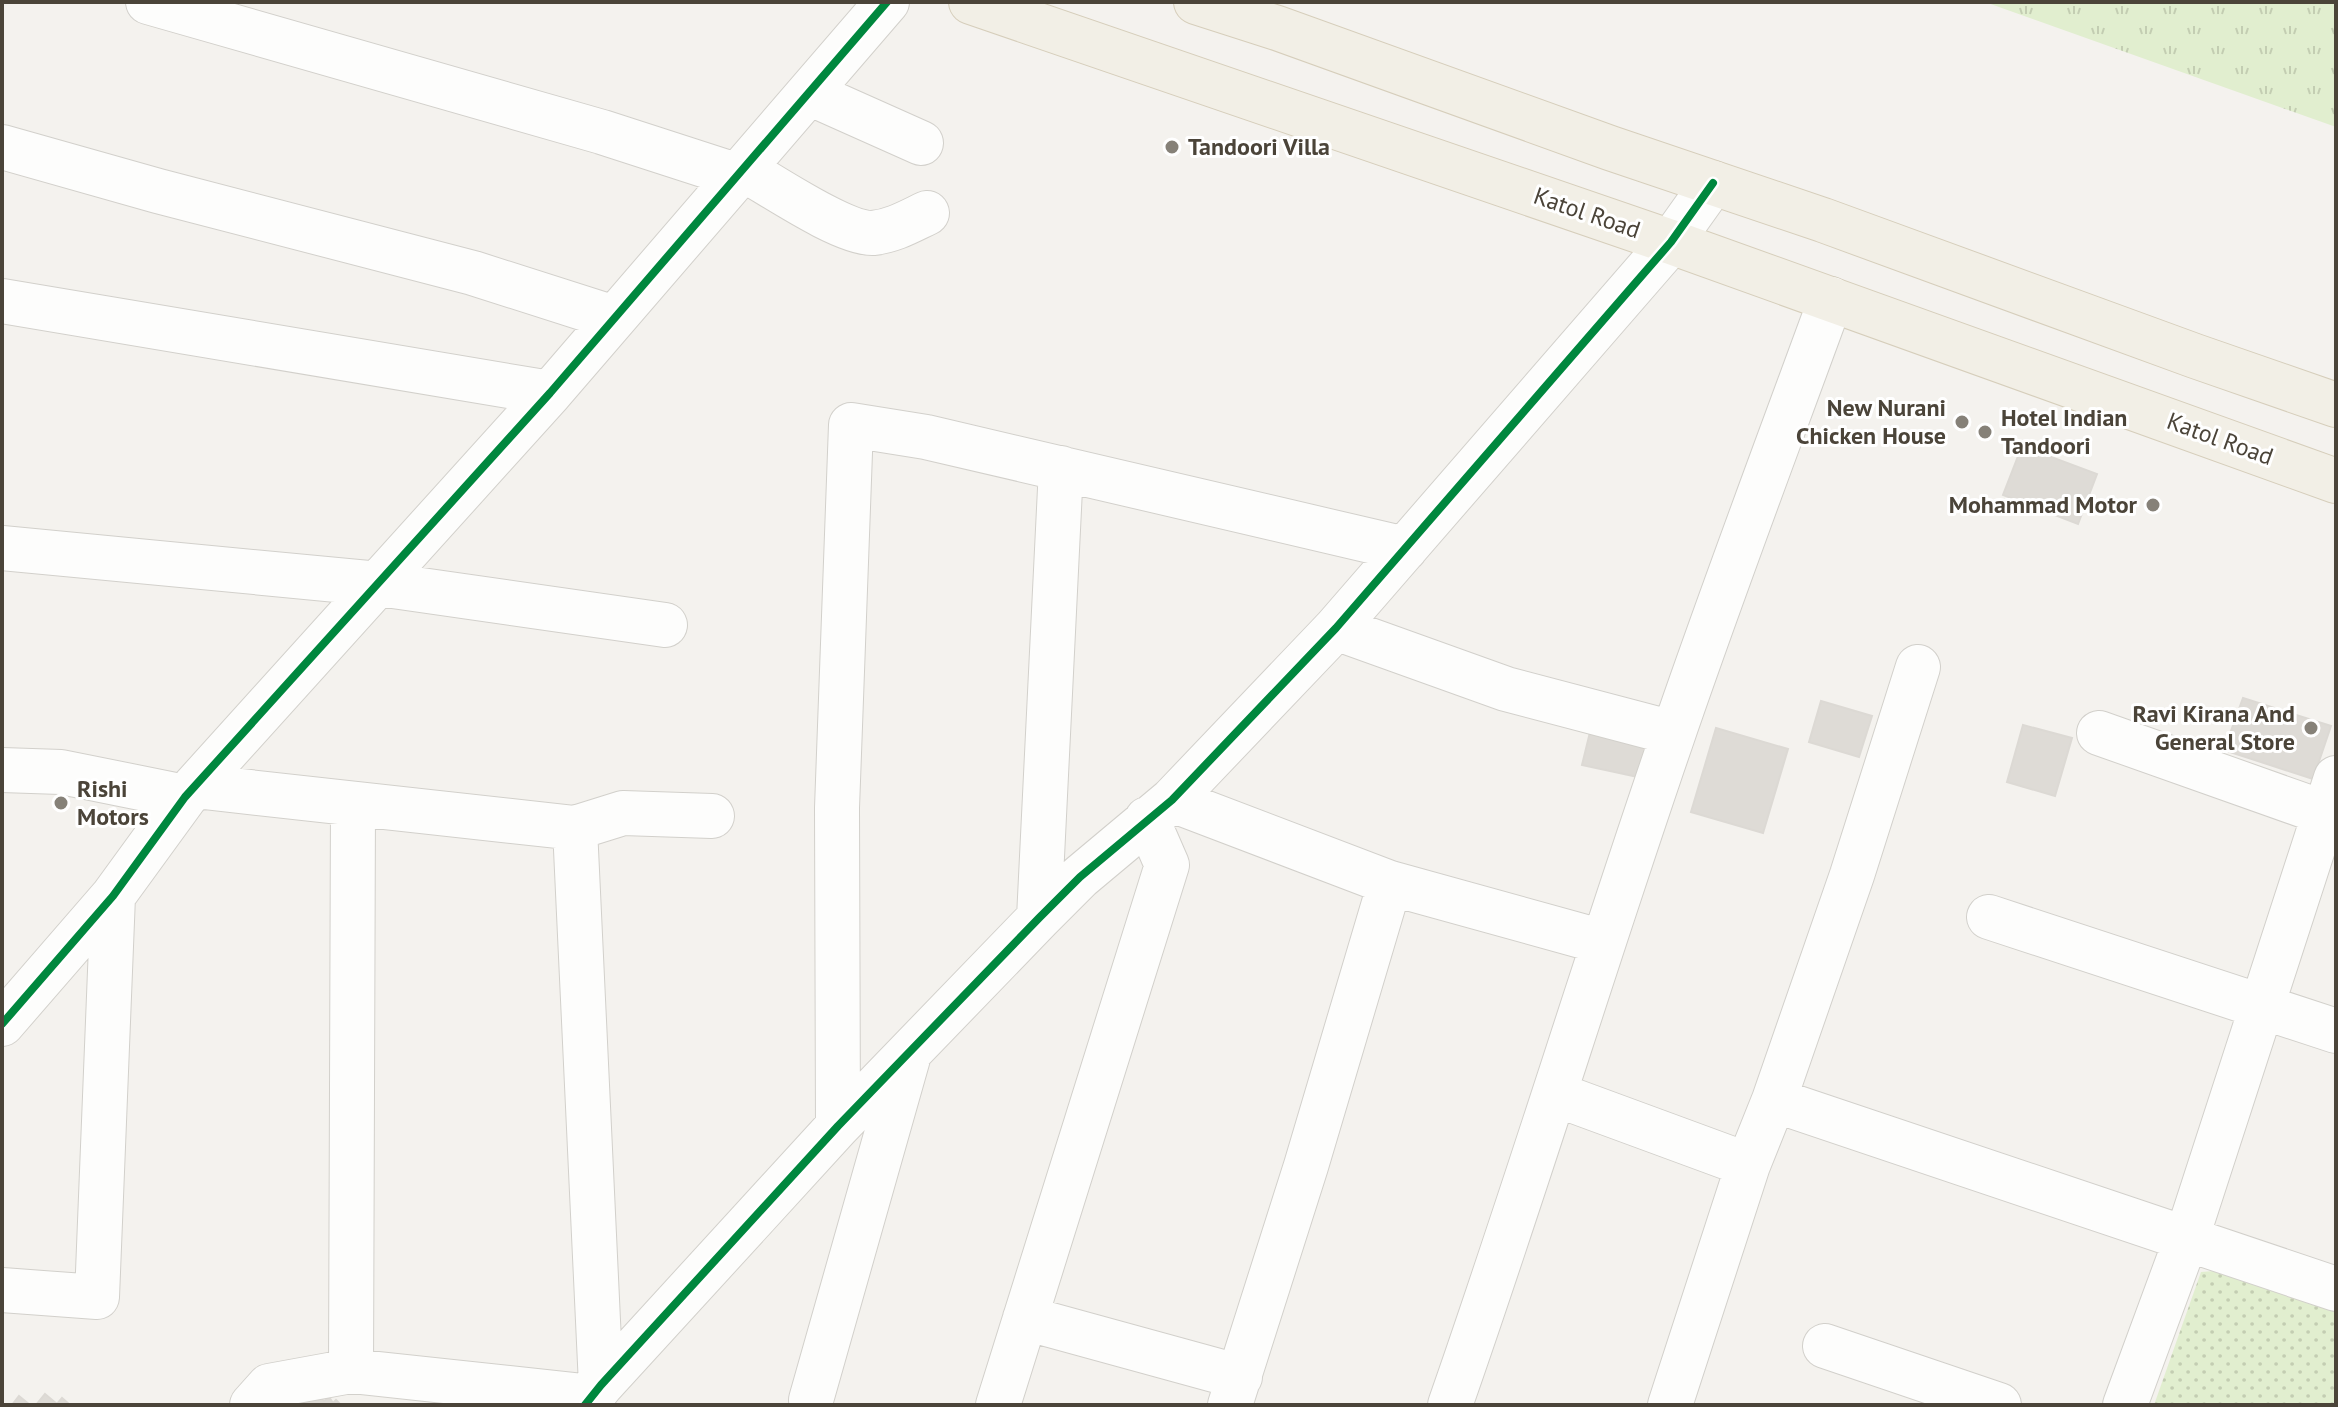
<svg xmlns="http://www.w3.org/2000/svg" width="2338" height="1407" font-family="'PT Sans',sans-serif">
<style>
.grass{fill:url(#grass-tufts)}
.park{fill:url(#park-dots)}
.building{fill:#dedbd6;stroke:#dcd9d4;stroke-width:2}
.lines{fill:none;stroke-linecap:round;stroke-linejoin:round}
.minor-casing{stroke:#d2d0cb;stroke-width:46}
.major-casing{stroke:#d6cebb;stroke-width:46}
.minor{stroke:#fdfdfc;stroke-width:44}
.major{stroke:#f2efe6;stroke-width:44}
.cycleway-casing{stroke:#fff;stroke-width:13}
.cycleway{stroke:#00873e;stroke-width:8}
.poi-dot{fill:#868178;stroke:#fff;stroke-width:3}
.labels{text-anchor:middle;stroke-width:6;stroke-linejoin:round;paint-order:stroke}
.poi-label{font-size:24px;font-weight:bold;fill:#4b4439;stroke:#fff;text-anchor:start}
.street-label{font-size:24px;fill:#4b4439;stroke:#fff}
</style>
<defs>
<pattern id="grass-tufts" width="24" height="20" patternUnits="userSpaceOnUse" patternTransform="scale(2)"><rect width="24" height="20" fill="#e1eecf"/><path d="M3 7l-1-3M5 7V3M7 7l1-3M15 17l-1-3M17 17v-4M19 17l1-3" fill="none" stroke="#c3cdb2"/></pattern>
<pattern id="park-dots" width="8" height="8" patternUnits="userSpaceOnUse" patternTransform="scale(2)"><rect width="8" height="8" fill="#e1eecf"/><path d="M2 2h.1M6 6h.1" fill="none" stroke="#c3cdb2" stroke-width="1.8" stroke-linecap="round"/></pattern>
</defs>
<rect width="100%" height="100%" fill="#f4f2ee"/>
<path class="grass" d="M 1985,2 L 2336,2 L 2336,127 Z"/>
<path class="park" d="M 2214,1271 L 2336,1309 L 2336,1405 L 2154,1405 L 2201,1272 Z"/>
<path class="building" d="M 2022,446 L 2097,474 L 2078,524 L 2003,495 Z
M 2243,698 L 2331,726 L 2313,779 L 2224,750 Z
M 1821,701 L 1872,716 L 1859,757 L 1809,742 Z
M 1593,720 L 1649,733 L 1638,777 L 1582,765 Z
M 2023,725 L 2072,738 L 2055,796 L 2007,782 Z
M 1716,728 L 1788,749 L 1763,833 L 1691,812 Z
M 45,1394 L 57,1404 L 62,1398 L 70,1405 L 36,1405 Z
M 306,1394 L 316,1394 L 324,1401 L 329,1397 L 333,1403 L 336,1400 L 341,1405 L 300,1405 L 298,1404 Z
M 19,1396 L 30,1405 L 12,1405 Z"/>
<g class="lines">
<g class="minor-casing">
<path id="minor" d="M 148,2 L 602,132 L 738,176
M 809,93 L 921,143
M 2,147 L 158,191 L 473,273 L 614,318
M 743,169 C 773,186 843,234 873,233 C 893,231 910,221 927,213
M 2,301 L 550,393
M 2,548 L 379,584 L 665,625
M 1336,628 L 1506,689 L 1673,733
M 2099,733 L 2336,817
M 2,770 L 61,772 L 185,797
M 195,786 L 575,828 L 623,813 L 712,816
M 1172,800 L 1390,883 L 1603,942
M 575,828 L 601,1385
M 1989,917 L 2336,1031
M 1039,918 L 1061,468
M 2,1024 L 113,896 L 185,797 L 550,393 L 887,2
M 1555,1094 L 1748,1165
M 1774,1100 L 2336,1289
M 838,1126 L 837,808 L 851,425 L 926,437 L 1405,549
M 2,1290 L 97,1297 L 113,896
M 1025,1318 L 1240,1377
M 1825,1346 L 1999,1405
M 351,1371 L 353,805
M 811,1400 L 908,1058
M 252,1405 L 269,1386 L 351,1371 L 593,1397
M 585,1405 L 601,1385 L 838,1126 L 1039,918 L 1080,877 L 1172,800 L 1336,628 L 1671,242 L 1713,183
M 998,1405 L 1167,865 L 1147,819
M 1230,1405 L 1306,1166 L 1390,883
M 1450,1405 C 1528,1183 1596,958 1673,735 C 1723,589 1778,444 1831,299
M 1670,1405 L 1748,1165 L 1774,1100 L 1852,875 L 1918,667
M 2125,1405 L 2187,1237 L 2336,778"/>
</g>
<g class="major-casing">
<path id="major" d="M 971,2 L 1671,242 L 2336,481
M 1196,2 L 1277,28 L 1610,148 L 1823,220 L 2195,356 L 2336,405"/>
</g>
<use href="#minor" class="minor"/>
<use href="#major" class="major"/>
<g class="cycleway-casing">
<path id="cycleway" d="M 2,1024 L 113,896 L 185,797 L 550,393 L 887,2
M 585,1405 L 601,1385 L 838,1126 L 1039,918 L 1080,877 L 1172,800 L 1336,628 L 1671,242 L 1713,183"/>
</g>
<use href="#cycleway" class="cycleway"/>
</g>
<g class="poi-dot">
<circle cx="1172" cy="147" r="8"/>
<circle cx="1962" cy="422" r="8"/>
<circle cx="1985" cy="432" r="8"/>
<circle cx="2153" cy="505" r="8"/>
<circle cx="2311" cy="728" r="8"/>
<circle cx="61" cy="803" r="8"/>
</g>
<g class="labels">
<g class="poi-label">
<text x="1188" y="155">Tandoori Villa</text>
<text x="1946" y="416" text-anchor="end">New Nurani<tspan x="1946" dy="28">Chicken House</tspan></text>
<text x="2001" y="426">Hotel Indian<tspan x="2001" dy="28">Tandoori</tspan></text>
<text x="2137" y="513" text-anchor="end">Mohammad Motor</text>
<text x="2295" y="722" text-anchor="end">Ravi Kirana And<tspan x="2295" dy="28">General Store</tspan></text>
<text x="77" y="797">Rishi<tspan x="77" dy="28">Motors</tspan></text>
</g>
<g class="street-label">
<text transform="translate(1587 213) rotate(19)" y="8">Katol Road</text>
<text transform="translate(2220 439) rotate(20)" y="8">Katol Road</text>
</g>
</g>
<rect width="2338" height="1407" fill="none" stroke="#4b4439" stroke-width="8"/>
</svg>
